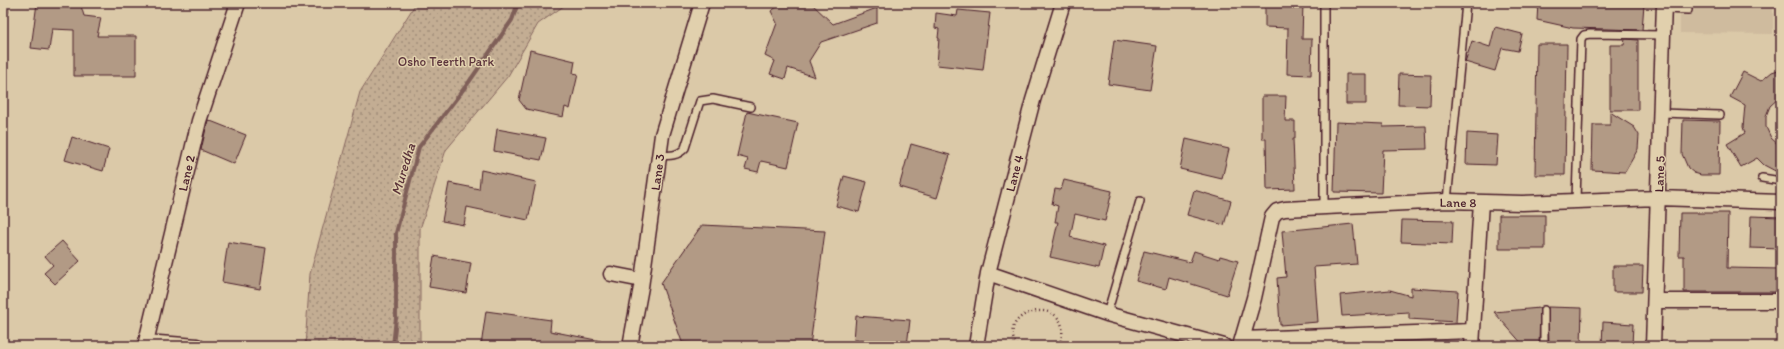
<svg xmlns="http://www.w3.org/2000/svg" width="1784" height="349" font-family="Itim,sans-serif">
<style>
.built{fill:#cfbb9e}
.park{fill:url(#park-dots);stroke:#86665f}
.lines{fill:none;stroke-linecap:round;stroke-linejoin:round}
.stream{stroke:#7f5e59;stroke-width:4}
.building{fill:#b29a85;stroke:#4a1f2b}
.service-casing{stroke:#4a1f2b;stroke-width:10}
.minor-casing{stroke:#4a1f2b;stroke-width:17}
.path{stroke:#4a1f2b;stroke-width:2.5;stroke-dasharray:1 3;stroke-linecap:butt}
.service{stroke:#e1d0ad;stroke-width:7}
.minor{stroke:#e1d0ad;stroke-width:14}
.labels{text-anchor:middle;stroke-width:3;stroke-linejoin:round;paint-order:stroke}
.park-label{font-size:13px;fill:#5c343b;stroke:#e1d0ad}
.street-label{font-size:13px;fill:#4a1f2b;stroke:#e1d0ad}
.water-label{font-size:14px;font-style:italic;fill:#5c343a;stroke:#e1d0ad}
</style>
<defs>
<pattern id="park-dots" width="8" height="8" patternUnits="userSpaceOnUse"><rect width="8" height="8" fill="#c3ad93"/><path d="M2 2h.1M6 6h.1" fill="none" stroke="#a08c78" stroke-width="1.8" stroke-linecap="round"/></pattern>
</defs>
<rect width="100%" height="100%" fill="#dbc9a8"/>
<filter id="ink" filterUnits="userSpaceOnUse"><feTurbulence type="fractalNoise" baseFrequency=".025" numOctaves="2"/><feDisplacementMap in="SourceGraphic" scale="8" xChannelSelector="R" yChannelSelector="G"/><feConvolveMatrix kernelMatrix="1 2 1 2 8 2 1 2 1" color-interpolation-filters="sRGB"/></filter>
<g filter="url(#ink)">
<path class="built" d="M 1680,7 L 1773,8 L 1773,34 L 1680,33 Z"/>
<path class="park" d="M 416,3 L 568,3 L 538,24 L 508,76 L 446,150 L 420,229 L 420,346 L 305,346 L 310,274 L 360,92 Z"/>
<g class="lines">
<path class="stream" d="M 393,346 L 396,318 L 396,233 L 419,147 L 469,82 L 512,20 L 518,3"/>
</g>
<path class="building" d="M 37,3 L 81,6 L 84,16 L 101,18 L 97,36 L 136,36 L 136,76 L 74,76 L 74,30 L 52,29 L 49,50 L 31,48 Z
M 783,3 L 811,3 L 833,24 L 877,8 L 877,23 L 821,42 L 809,61 L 815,77 L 788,68 L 785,79 L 770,74 L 775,61 L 765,56 L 777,23 L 771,11 Z
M 1265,3 L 1303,3 L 1302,39 L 1312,39 L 1311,75 L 1287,74 L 1288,28 L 1265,27 Z
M 1538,3 L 1644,4 L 1642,30 L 1573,28 L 1537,20 Z
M 958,10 L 990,13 L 983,70 L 937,65 L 939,38 L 938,38 L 939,29 L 935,28 L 936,13 L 957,16 Z
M 1495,27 L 1522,34 L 1518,51 L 1502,48 L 1495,71 L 1465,62 L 1472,41 L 1490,47 Z
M 1625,39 L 1638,40 L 1638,110 L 1610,110 L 1610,45 L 1624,45 Z
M 1114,40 L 1157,46 L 1150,90 L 1108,84 Z
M 1537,44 L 1567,44 L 1565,175 L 1535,175 Z
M 530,50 L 575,61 L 573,73 L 578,74 L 570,109 L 565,107 L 563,117 L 526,109 L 519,100 Z
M 1781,69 L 1781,96 L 1770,106 L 1766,116 L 1766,127 L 1771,138 L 1781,147 L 1781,174 L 1764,165 L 1757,158 L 1741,167 L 1727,144 L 1745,133 L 1743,127 L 1745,105 L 1730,97 L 1743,72 L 1761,81 L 1772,72 Z
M 1346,74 L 1366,74 L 1366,104 L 1346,104 Z
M 1399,74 L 1431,75 L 1430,106 L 1398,105 Z
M 1262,96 L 1286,96 L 1285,121 L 1295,121 L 1295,139 L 1293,139 L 1295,189 L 1267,190 L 1266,139 L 1262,139 Z
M 747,112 L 798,123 L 788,167 L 761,161 L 758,172 L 745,169 L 748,159 L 737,156 Z
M 1610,112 L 1634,127 L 1639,135 L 1638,149 L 1625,172 L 1592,170 L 1593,125 L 1610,125 Z
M 208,120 L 246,135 L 234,164 L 201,150 Z
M 1683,120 L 1720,121 L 1719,175 L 1701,175 L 1694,173 L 1688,168 L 1682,154 Z
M 1336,122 L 1383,124 L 1383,127 L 1426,126 L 1427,149 L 1383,150 L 1381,193 L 1334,192 Z
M 497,129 L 546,138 L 541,160 L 494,151 Z
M 1467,133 L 1498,135 L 1496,165 L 1466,164 Z
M 72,137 L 109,149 L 103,171 L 65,160 Z
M 1186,139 L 1229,149 L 1222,179 L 1180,169 Z
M 911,144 L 950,155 L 937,198 L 899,187 Z
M 481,170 L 536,182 L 528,220 L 467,207 L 464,225 L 442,221 L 449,183 L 479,189 Z
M 844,176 L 867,182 L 859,212 L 836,206 Z
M 1064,180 L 1112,191 L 1105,221 L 1075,214 L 1070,237 L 1104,246 L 1099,268 L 1050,257 L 1058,222 L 1055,222 L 1058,206 L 1052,204 L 1055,189 L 1061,190 Z
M 1194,190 L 1231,201 L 1224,225 L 1187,215 Z
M 1680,213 L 1728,213 L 1727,268 L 1781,269 L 1781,292 L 1684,292 L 1684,256 L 1679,256 Z
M 1499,215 L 1545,215 L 1545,249 L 1499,249 Z
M 1751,216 L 1781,217 L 1781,249 L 1750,248 Z
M 1402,220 L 1453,221 L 1452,244 L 1401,242 Z
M 1353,224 L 1357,264 L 1314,267 L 1318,322 L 1280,325 L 1277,278 L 1286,277 L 1282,231 Z
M 702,225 L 825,231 L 810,346 L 709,346 L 682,342 L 661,283 Z
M 62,241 L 80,261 L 55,284 L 44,273 L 53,265 L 45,256 Z
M 228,242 L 266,248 L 260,289 L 222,282 Z
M 1144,251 L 1190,262 L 1194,251 L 1219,259 L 1220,256 L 1238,261 L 1227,295 L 1169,277 L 1166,289 L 1136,281 Z
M 434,256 L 471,263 L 466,293 L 429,287 Z
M 1613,266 L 1643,266 L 1642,292 L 1613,292 Z
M 1411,288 L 1458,291 L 1456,322 L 1409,319 L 1409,312 L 1342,316 L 1340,295 L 1390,290 L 1411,296 Z
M 1548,307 L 1582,308 L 1581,346 L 1549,346 Z
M 1540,308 L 1539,346 L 1524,346 L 1494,312 Z
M 486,311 L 551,320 L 550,331 L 601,341 L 601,346 L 481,346 Z
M 856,316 L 910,320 L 907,346 L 883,346 L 883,342 L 854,340 Z
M 1603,322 L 1633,324 L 1632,346 L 1602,346 Z"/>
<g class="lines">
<g class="service-casing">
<path id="service" d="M 1324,3 L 1324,208
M 1665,9 L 1688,10
M 3,11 L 4,11
M 1661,113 L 1720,115
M 660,155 C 670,156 678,156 685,148 L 700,101 L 713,99 L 751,107
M 1762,178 L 1781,181
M 1576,200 L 1581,39 L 1584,35 L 1590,34 L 1664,35
M 1447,201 L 1466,3
M 1544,310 L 1544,346
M 1107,314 L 1140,201"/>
</g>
<g class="minor-casing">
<path id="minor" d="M 988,273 L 1107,314 L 1224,346
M 611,274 L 642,280
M 1655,301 L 1781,301
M 1243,339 L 1473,331
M 146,342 L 197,346
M 145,346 L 199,121 L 238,3
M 630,346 L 641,287 L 662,135 L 702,3
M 976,346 L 988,273 L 1033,100 L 1063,3
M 1240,346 L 1254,298 L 1272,217 L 1277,211 L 1285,209 L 1447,201 L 1522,203 L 1658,198 L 1781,202
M 1472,346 L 1481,202
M 1653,346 L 1664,3"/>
</g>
<path class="path" d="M 1017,346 C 992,307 1080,292 1059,346"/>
<use href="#service" class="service"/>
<use href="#minor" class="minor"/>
</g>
</g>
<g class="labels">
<g class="park-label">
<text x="446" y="66">Osho Teerth Park</text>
</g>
<g class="street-label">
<text transform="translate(657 172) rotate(-82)" y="5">Lane 3</text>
<text transform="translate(186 173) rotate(-77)" y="5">Lane 2</text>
<text transform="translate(1014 173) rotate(-75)" y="5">Lane 4</text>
<text transform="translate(1659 174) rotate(-88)" y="5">Lane 5</text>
<text transform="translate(1458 202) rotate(1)" y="5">Lane 8</text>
</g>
<g class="water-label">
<text transform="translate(403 169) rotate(-73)" y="5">Muredha</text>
</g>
</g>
<rect width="1784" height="349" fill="none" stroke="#e1d0ad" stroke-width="16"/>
<rect x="8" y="8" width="1768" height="333" fill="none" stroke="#4a1f2b" stroke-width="1.5" filter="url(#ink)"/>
</svg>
